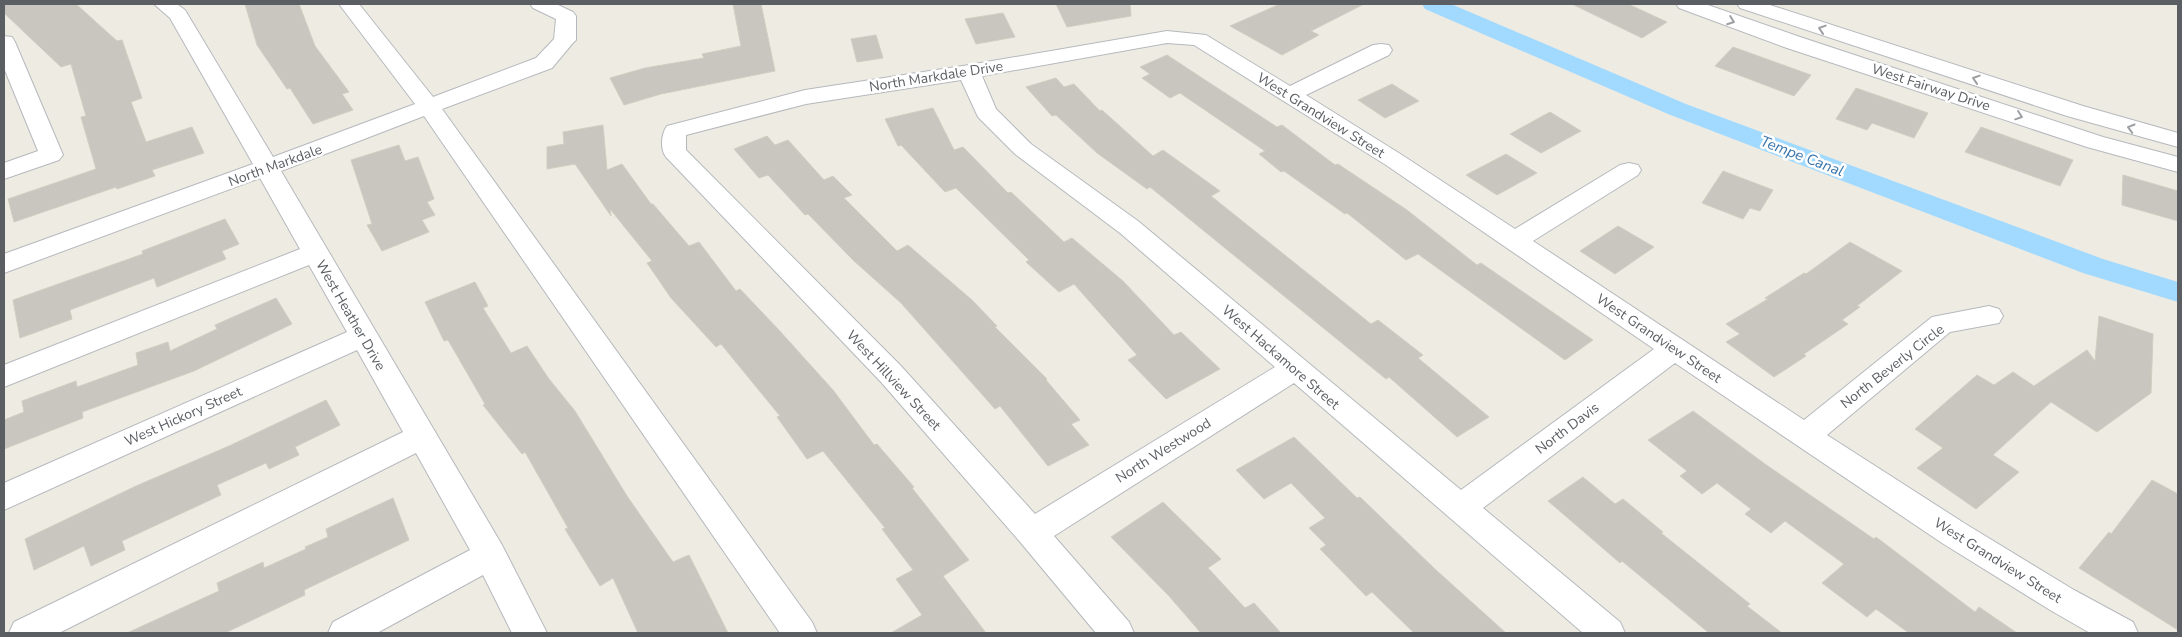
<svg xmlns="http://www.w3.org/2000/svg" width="2182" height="637" font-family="'Nunito Sans',sans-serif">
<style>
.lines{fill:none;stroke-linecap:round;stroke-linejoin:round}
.canal{fill:#a2daff;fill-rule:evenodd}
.building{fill:#c9c6c0;stroke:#d3cdc1}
.minor-casing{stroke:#b5b9bd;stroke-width:2}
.minor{fill:#fff;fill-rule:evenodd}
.oneway{stroke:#9d9fa2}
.labels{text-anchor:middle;stroke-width:5;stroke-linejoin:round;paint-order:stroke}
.street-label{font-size:14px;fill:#5b5f64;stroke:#fff}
.water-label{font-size:15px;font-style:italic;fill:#3975ab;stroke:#fff}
</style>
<rect width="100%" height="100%" fill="#eeebe3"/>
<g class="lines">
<path class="canal" d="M 1422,4 L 1451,4 L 1686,104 L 2103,259 L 2178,282 L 2178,302 L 2083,273 L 1668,114 L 1425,9 Z"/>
</g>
<path class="building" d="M 4,4 L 76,4 L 117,41 L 122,40 L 142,98 L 131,102 L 146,142 L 192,127 L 204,153 L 152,170 L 155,176 L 117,189 L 116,187 L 14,222 L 8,199 L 96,169 L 81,117 L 86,116 L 71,64 L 61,67 L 4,13 Z
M 245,4 L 299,4 L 315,46 L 349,92 L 342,94 L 353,110 L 313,124 L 290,88 L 287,89 L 257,45 Z
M 733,4 L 761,4 L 775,71 L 661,94 L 624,105 L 610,78 L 645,68 L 704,58 L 702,54 L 741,46 Z
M 1056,4 L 1130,4 L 1131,16 L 1067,27 Z
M 1280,4 L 1364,4 L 1311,31 L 1319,35 L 1282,55 L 1230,26 Z
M 1572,4 L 1628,4 L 1667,22 L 1642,38 Z
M 1003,13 L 1015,37 L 976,44 L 965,19 Z
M 876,35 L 883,58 L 857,62 L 851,39 Z
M 1733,47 L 1811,75 L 1794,96 L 1715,66 Z
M 1167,55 L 1277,127 L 1282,125 L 1335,165 L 1338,164 L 1407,210 L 1477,265 L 1481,263 L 1593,340 L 1565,360 L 1418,254 L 1406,260 L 1347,213 L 1345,214 L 1284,171 L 1281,172 L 1259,154 L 1265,151 L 1180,93 L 1170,98 L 1142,78 L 1150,74 L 1140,67 Z
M 1056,78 L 1064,87 L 1074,84 L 1100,111 L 1102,110 L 1153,156 L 1163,150 L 1220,191 L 1211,196 L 1371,324 L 1378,320 L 1423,355 L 1418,358 L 1489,417 L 1457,437 L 1389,377 L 1386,379 L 1150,187 L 1147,189 L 1097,153 L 1056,115 L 1052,116 L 1026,87 Z
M 1392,84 L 1419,101 L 1385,118 L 1358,100 Z
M 1856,88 L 1928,113 L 1914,138 L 1872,123 L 1867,130 L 1836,119 Z
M 933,108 L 954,150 L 963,147 L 1008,193 L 1011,192 L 1064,242 L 1072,238 L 1123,281 L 1174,335 L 1181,332 L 1220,369 L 1166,399 L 1128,360 L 1137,355 L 1074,284 L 1059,292 L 1026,262 L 1029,260 L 956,188 L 945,192 L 901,145 L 898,146 L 885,119 Z
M 1550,112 L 1581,131 L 1541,153 L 1510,134 Z
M 603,125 L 607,170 L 622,164 L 651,204 L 653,204 L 689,246 L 699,242 L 736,291 L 740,289 L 778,329 L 833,390 L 874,445 L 877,444 L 914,487 L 912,488 L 969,560 L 943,576 L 986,633 L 891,633 L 922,615 L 896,579 L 913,570 L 882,529 L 885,528 L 823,451 L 807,459 L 777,417 L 780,416 L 721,344 L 716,347 L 671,298 L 647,263 L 652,261 L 610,209 L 611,216 L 575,164 L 547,169 L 547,147 L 564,144 L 563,132 Z
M 1981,127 L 2073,160 L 2060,186 L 1965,152 Z
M 767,136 L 775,145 L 788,140 L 824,180 L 833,176 L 852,195 L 844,198 L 897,251 L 908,245 L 972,300 L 997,326 L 995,327 L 1047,379 L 1046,380 L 1080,420 L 1071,424 L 1089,445 L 1048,466 L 1000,406 L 995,409 L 901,303 L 854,261 L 808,214 L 805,215 L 768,175 L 759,178 L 734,149 Z
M 399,145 L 405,161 L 418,157 L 434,199 L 427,202 L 435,215 L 422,220 L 429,232 L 382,251 L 367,225 L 372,224 L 351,160 Z
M 1506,154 L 1537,173 L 1497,195 L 1466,175 Z
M 1723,171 L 1773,190 L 1760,211 L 1750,208 L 1743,219 L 1702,203 Z
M 2123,175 L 2178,191 L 2178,221 L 2122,205 Z
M 225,219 L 239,244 L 222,251 L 226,259 L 157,287 L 154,278 L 70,310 L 72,319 L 20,338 L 13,300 L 143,254 L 142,251 Z
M 1618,226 L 1654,247 L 1615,274 L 1580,251 Z
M 1850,242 L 1902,271 L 1857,306 L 1860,307 L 1842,320 L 1848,324 L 1804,354 L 1806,356 L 1774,377 L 1726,342 L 1740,334 L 1726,324 L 1768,299 L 1765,298 L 1804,273 L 1806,274 Z
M 475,282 L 488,306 L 483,308 L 511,353 L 527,346 L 549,379 L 575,411 L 627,496 L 673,562 L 689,555 L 728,633 L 638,633 L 613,578 L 600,586 L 565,529 L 568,528 L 525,452 L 522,454 L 483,405 L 485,404 L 448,340 L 444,341 L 425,302 Z
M 276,298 L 292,324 L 194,371 L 82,412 L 83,418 L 4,449 L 4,420 L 24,412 L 22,401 L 76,381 L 77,387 L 138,365 L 136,353 L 168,342 L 170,351 L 217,329 L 215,325 Z
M 2099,316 L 2153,334 L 2151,393 L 2097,432 L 2051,402 L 1993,455 L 2019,472 L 1976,509 L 1917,468 L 1943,448 L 1915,429 L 1977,375 L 1994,385 L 2013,372 L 2034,386 L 2087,350 L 2095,361 Z
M 326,400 L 340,425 L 295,447 L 299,455 L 269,469 L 266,463 L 217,485 L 221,495 L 122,541 L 125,550 L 91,566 L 84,546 L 34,570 L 25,539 L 136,486 L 229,446 Z
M 1693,411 L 1765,464 L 1874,539 L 1876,537 L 1975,612 L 1979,607 L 2017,633 L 1909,633 L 1876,609 L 1867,617 L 1822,583 L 1844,564 L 1785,521 L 1771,533 L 1745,514 L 1751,509 L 1717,483 L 1702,494 L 1680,476 L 1687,471 L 1648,440 Z
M 1294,437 L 1357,498 L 1360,497 L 1436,570 L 1506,633 L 1414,633 L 1372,592 L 1366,596 L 1320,549 L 1326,545 L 1309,528 L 1325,518 L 1291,483 L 1264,499 L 1236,470 Z
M 1583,477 L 1615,504 L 1623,499 L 1663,532 L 1661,533 L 1750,604 L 1747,606 L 1782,633 L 1709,633 L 1622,561 L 1620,563 L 1548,501 Z
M 2152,480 L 2178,494 L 2178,630 L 2079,568 L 2109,532 L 2111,534 Z
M 393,498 L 409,540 L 304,590 L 305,595 L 225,633 L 127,633 L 219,591 L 217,583 L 263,562 L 264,568 L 306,549 L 305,547 L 328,537 L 326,529 Z
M 1163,502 L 1221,559 L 1208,568 L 1245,608 L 1254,603 L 1281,633 L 1201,633 L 1169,596 L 1111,537 Z"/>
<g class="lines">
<g class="minor-casing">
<path id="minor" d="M 154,4 L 177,4 L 185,10 L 273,157 L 415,104 L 339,4 L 359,4 L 433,97 L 536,58 L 554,39 L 556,19 L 533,8 L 530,4 L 556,4 L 573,12 L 576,16 L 576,40 L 572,44 L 552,68 L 442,109 L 812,622 L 817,633 L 780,633 L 424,116 L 281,171 L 502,545 L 547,633 L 512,633 L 483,575 L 377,633 L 328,633 L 333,622 L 470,550 L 416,453 L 59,633 L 9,633 L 14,622 L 403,432 L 357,350 L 4,510 L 4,483 L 347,332 L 309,265 L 4,387 L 4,365 L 300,249 L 260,178 L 4,273 L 4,254 L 253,164 L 170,18 Z
M 1676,4 L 1705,4 L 1800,37 L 2103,137 L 2178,157 L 2178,172 L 2087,147 L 1784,47 L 1679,8 Z
M 1737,4 L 1767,4 L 2083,106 L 2178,133 L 2178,147 L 2067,116 L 1740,8 Z
M 1167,31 L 1206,35 L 1290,86 L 1373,45 L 1381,44 L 1389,45 L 1392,50 L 1389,55 L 1306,95 L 1402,155 L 1515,229 L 1620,165 L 1629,163 L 1638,165 L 1641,170 L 1638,175 L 1533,241 L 1804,420 L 1932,317 L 1989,306 L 1999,309 L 2003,316 L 1999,323 L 1950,332 L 1827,435 L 1964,523 L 2074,590 L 2133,622 L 2138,633 L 2090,633 L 2050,610 L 1942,543 L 1675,363 L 1483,508 L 1620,622 L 1625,633 L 1583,633 L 1294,383 L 1054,536 L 1129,622 L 1134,633 L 1096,633 L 1021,543 L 881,382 L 666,157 C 660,149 661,134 667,126 L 805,90 L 969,65 ZM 1167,43 L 1194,45 L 1386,165 L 1654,349 L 1461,490 L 1138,221 L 1031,144 L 996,109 L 982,76 ZM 961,80 L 978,117 L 1015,154 L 1120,233 L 1275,367 L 1035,514 L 901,366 L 686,150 L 686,135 L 806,104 Z
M 4,36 L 12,37 L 15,42 L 63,155 L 59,160 L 4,179 L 4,163 L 38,151 L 4,68 Z"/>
</g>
<use href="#minor" class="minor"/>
</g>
<defs><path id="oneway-chevron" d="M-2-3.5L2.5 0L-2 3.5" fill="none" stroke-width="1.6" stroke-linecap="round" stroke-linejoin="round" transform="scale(1.25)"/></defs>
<g class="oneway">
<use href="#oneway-chevron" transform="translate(1731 21) rotate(20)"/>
<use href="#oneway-chevron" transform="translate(1822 29) rotate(-162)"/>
<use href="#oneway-chevron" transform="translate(1976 79) rotate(-162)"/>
<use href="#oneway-chevron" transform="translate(2019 116) rotate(19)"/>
<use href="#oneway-chevron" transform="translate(2131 128) rotate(-164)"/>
</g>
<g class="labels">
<g class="street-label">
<text transform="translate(936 76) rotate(-9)" y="5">North Markdale Drive</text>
<text transform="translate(1931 87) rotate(18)" y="5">West Fairway Drive</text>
<text transform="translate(1321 115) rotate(32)" y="5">West Grandview Street</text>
<text transform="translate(275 165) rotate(-20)" y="5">North Markdale</text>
<text transform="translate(351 315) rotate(60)" y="5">West Heather Drive</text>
<text transform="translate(1659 338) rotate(34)" y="5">West Grandview Street</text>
<text transform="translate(1281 357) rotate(41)" y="5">West Hackamore Street</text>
<text transform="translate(1892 366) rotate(-38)" y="5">North Beverly Circle</text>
<text transform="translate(894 380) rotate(47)" y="5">West Hillview Street</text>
<text transform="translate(183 416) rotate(-24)" y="5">West Hickory Street</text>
<text transform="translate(1567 428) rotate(-37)" y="5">North Davis</text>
<text transform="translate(1163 450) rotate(-32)" y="5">North Westwood</text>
<text transform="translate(1998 560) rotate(32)" y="5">West Grandview Street</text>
</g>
<g class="water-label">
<text transform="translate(1802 156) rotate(21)" y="5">Tempe Canal</text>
</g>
</g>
<rect width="2182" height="637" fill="none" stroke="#5b5f64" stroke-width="10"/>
</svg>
